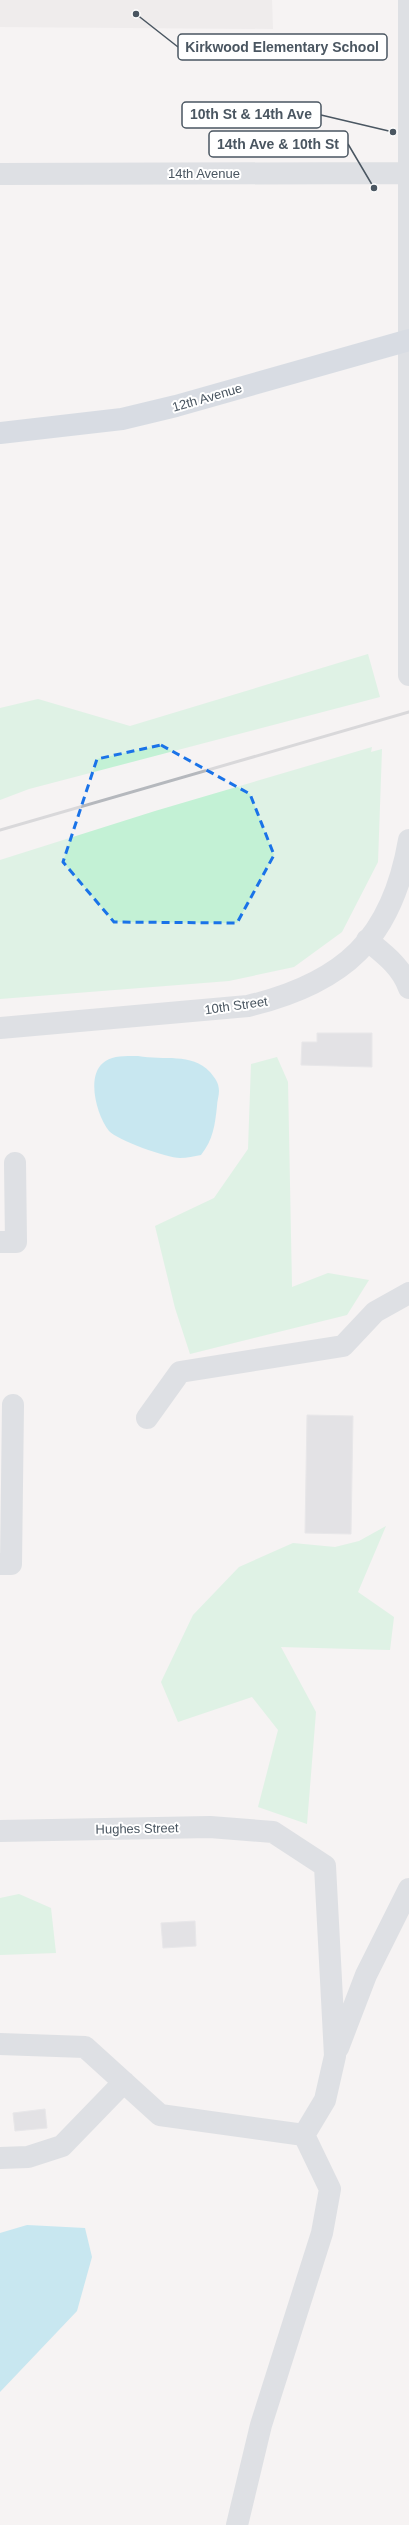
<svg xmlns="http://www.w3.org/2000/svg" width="409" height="2525" font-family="Arial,sans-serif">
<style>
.education{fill:#e6e4e5}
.green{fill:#c3f1d5}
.water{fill:#90daee}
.building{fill:#cdcfd5;stroke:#d7d9de}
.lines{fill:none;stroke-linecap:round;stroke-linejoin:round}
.minor{stroke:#c1cad2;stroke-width:22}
.major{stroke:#b3c2d1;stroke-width:22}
.rail{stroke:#b5b8bd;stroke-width:3}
.marked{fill:none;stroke:#1a73e8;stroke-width:3;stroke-dasharray:8 5;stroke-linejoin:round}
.labels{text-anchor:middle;stroke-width:4;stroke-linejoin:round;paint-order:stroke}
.street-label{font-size:13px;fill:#4a5661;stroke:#fff}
.leader{fill:none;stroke:#4a5661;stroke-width:1.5}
.callout-dot{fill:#4a5661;stroke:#fff;stroke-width:1.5}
.callout{fill:#fff;stroke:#4a5661;stroke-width:1.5}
.callout-label{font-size:14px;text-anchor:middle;font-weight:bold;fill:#4a5661}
</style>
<rect width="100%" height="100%" fill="#f5f3f3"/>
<path class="education" d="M 0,0 L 272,0 L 273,29 L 0,27 Z"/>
<path class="green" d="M 368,654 L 380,697 L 29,789 L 0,800 L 0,708 L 38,699 L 130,726 Z
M 372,747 L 371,752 L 382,749 L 378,862 L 342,932 L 294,967 L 229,981 L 0,999 L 0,860 L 155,811 Z
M 277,1057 L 288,1082 L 292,1287 L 328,1273 L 369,1280 L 347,1315 L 190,1354 L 175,1308 L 155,1226 L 214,1198 L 248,1149 L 251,1064 Z
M 386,1526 L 358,1592 L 394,1617 L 390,1650 L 281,1647 L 316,1712 L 307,1824 L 258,1807 L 278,1730 L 252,1697 L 178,1722 L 161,1682 L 193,1615 L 239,1567 L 293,1543 L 335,1547 L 359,1541 Z
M 19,1894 L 51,1908 L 56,1953 L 0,1955 L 0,1898 Z"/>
<path class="water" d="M 138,1056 C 164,1061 191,1052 210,1072 C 215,1078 219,1083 219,1091 C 219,1096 217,1101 217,1106 C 215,1125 213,1140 201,1155 C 194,1156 187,1158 180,1158 C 167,1158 117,1140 109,1131 C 97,1116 86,1077 103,1063 C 111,1055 128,1056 138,1056 Z
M 27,2225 L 85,2228 L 92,2257 L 77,2311 L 0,2392 L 0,2233 Z"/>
<path class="building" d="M 317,1033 L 372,1033 L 372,1067 L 301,1065 L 302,1042 L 317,1042 Z
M 307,1415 L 353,1416 L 351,1534 L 305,1533 Z
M 195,1921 L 196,1946 L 163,1948 L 161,1923 Z
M 45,2109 L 47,2128 L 15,2131 L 13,2113 Z"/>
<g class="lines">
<path class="minor" d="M 409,0 L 409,675
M 0,174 L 409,173
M 367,940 C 384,954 401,966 409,988
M 0,1028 L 248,1006 C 344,983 392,939 409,840
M 0,1242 L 16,1242 L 15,1163
M 147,1418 L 180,1372 L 343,1346 L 375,1312 L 409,1293
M 0,1564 L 11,1564 L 13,1405
M 0,1831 L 210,1827 L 273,1832 L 325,1866 L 335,2056 L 325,2100 L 304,2135 L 330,2189 L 322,2233 L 261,2425 L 237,2525
M 0,2044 L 85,2047 L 160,2115 L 304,2135
M 338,2048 L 366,1975 L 409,1889
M 0,2158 L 28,2157 L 62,2146 L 124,2082"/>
<path class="major" d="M 0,433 L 122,419 L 176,406 L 409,340"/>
<path class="rail" d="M 0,830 L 409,712"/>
</g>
<path d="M0 0H409V2525H0ZM 161,745 L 250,794 L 274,855 L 237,923 L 114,922 L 63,862 L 97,759 Z" fill="#f5f3f3" fill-opacity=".55" fill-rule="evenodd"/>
<path class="marked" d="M 161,745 L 250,794 L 274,855 L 237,923 L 114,922 L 63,862 L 97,759 Z"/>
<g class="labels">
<g class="street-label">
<text x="204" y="178">14th Avenue</text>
<text transform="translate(207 397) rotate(-16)" y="5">12th Avenue</text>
<text transform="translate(236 1005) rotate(-8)" y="5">10th Street</text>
<text transform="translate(137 1828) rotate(-1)" y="5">Hughes Street</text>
</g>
</g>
<path class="leader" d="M136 14L178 47M393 132L321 115M374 188L348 144"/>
<g class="callout-dot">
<circle cx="136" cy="14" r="4"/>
<circle cx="393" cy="132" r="4"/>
<circle cx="374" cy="188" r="4"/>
</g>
<g class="callout">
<rect x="178" y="34" width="209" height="26" rx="4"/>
<rect x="182" y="102" width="139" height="26" rx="4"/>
<rect x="209" y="131" width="139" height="26" rx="4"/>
</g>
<g class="callout-label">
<text x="282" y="52">Kirkwood Elementary School</text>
<text x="251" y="119">10th St &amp; 14th Ave</text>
<text x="278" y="149">14th Ave &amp; 10th St</text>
</g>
</svg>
